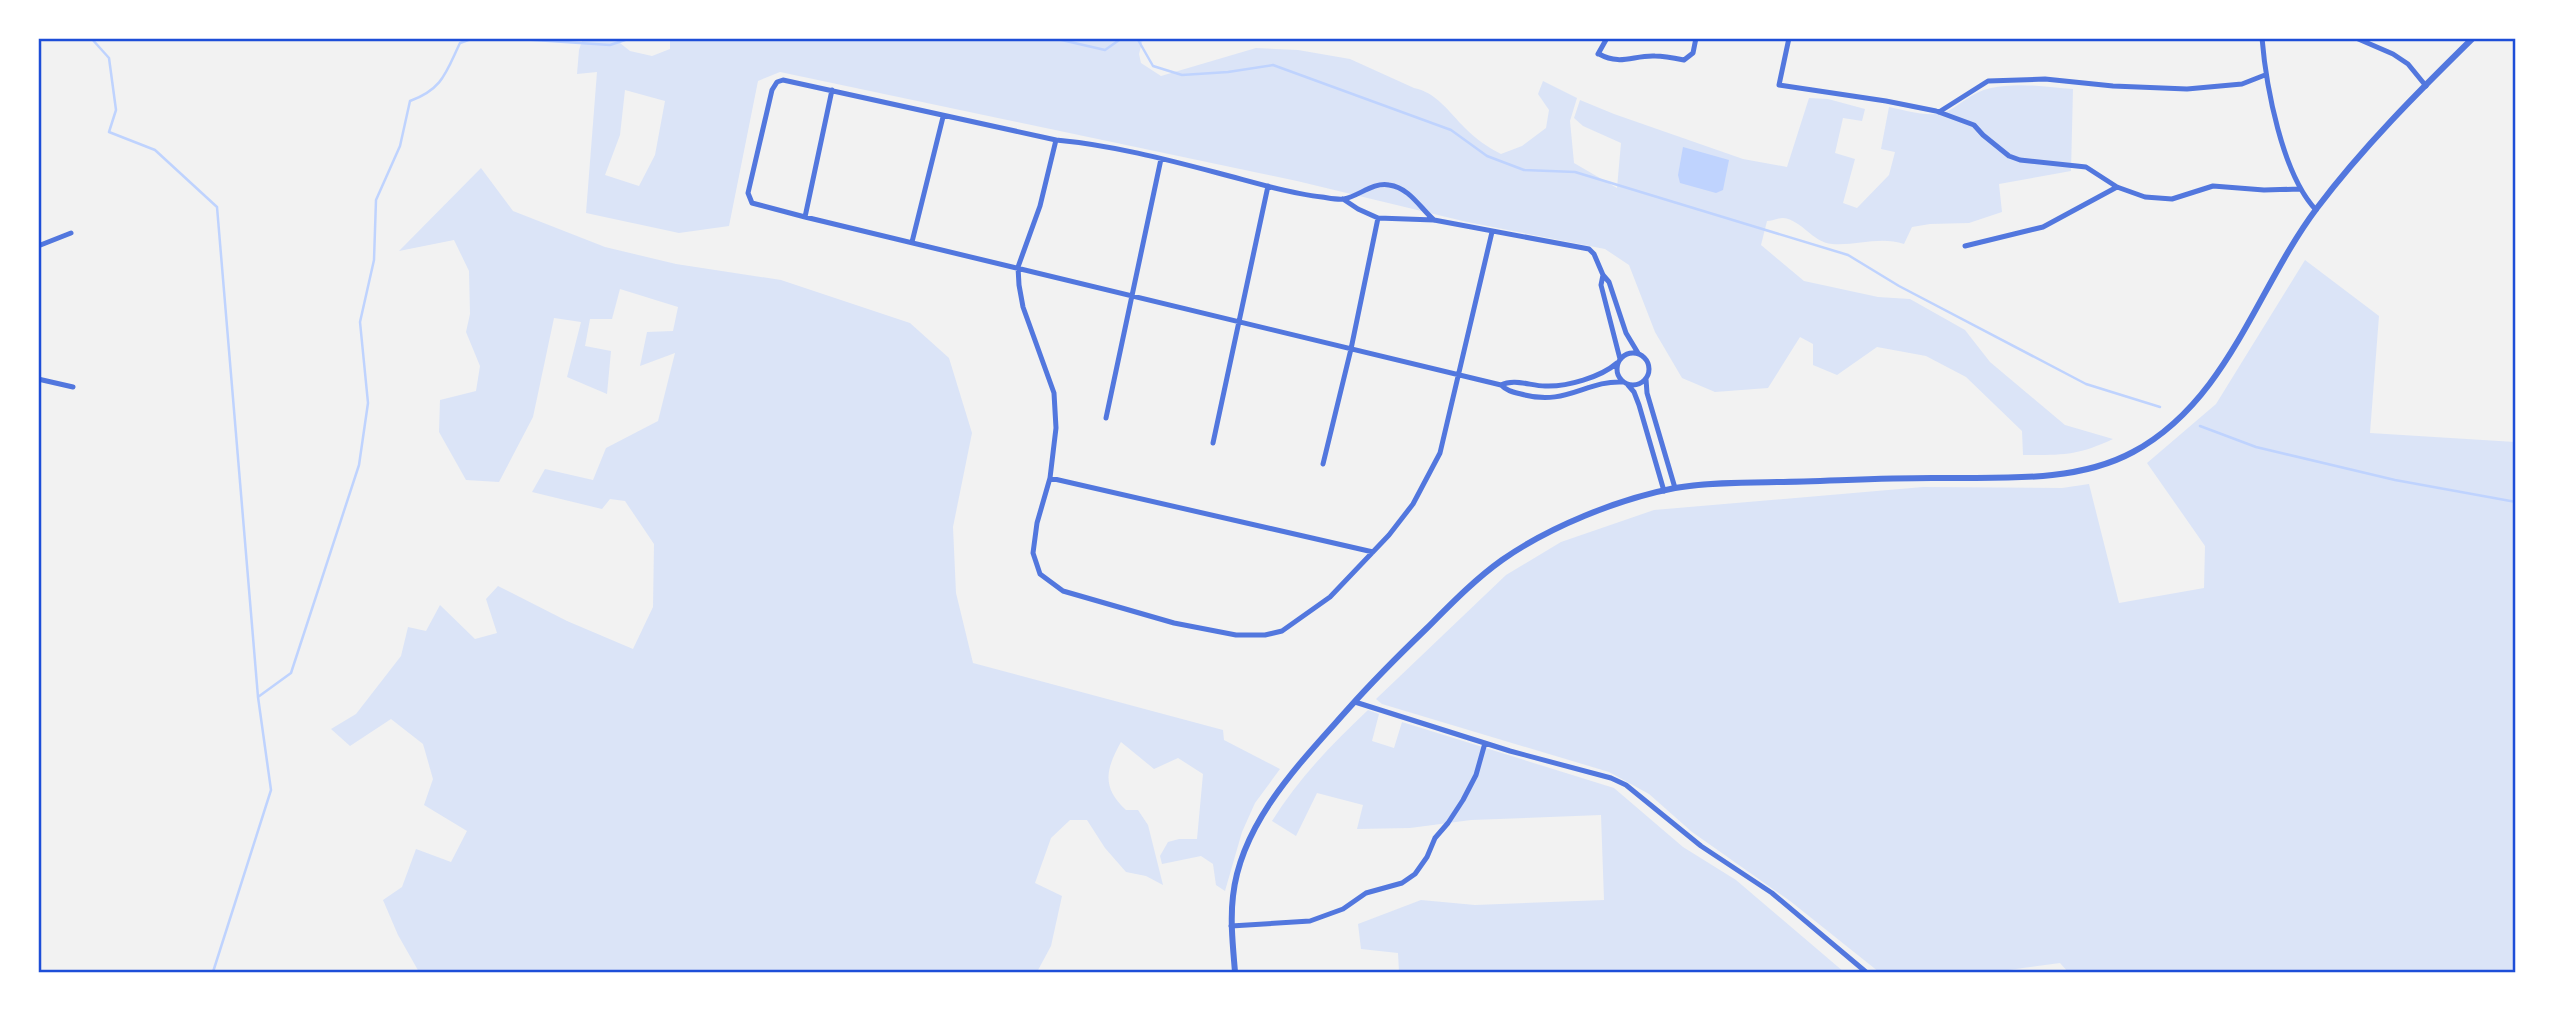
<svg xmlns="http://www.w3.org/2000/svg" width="2554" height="1011" font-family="'Zilla Slab',serif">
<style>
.green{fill:#dbe4f7;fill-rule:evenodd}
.water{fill:#bfd3fe}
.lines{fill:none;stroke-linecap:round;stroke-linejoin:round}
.stream{stroke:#bfd3fe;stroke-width:2.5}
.minor{stroke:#5277de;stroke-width:5}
.tertiary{stroke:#5277de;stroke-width:6}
.neatline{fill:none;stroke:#1d4ed8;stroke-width:2.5}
</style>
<rect width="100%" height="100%" fill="#f2f2f2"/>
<path class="green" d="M 583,38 L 615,39 L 630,51 L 652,56 L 670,49 L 670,38 L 1143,39 L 1139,54 L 1141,63 L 1161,76 L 1256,48 L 1298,50 L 1350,59 L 1414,88 C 1436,92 1450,113 1465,128 C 1476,139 1487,147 1501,154 L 1522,146 L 1546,128 L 1549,110 L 1538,94 L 1543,81 L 1577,98 L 1570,121 L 1574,163 L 1617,188 L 1621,143 L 1583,126 L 1574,118 L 1580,100 L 1614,114 L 1743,159 L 1787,167 L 1809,98 L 1828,99 L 1865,109 L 1862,121 L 1843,118 L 1835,153 L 1855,159 L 1843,203 L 1857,208 L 1889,175 L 1895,152 L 1881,149 L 1889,107 C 1905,110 1932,119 1948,111 C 1963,103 1972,92 1991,88 C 2017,82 2047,87 2073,89 L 2071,171 L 1999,184 L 2002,212 L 1969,223 L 1930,224 L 1912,227 L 1904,244 C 1880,236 1856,246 1832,244 C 1812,242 1802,220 1783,218 C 1778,218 1772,221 1767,221 L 1761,245 L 1804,281 L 1878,297 L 1910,299 L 1965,330 L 1990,362 L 2065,425 L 2113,439 C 2077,456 2062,455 2023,455 L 2022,431 L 1966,377 L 1926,356 L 1877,347 L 1837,375 L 1813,365 L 1813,344 L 1800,337 L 1768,388 L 1715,392 L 1682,378 L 1655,332 L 1629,265 L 1605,249 L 1467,222 L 1297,181 L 780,72 L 758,81 L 729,226 L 679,233 L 586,213 L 597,72 L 577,74 L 579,50 ZM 625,90 L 665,101 L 655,155 L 639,186 L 605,175 L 620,135 Z
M 481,168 L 513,211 L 605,247 L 676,264 L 781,280 L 910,323 L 949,358 L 972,433 L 953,527 L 956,593 L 973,663 L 1223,730 L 1224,740 L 1280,769 L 1255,803 L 1242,832 L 1225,891 L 1216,885 L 1213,864 L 1201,856 L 1162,864 L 1160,856 L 1168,842 L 1179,839 L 1197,839 L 1203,774 L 1178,758 L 1154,769 L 1121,742 C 1106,769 1101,787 1126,810 L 1138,810 L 1148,825 L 1163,885 L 1146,876 L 1126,872 L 1105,848 L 1087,820 L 1070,820 L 1051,838 L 1035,883 L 1062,896 L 1051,946 L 1037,972 L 419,972 L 398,935 L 383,900 L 402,887 L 416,849 L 451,862 L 467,831 L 424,805 L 433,779 L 423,744 L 391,719 L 350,746 L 331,729 L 356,714 L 401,656 L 408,627 L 426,631 L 440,605 L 475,639 L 497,633 L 486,599 L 498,586 L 567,621 L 633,649 L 653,607 L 654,544 L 625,501 L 610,499 L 602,509 L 532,492 L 545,469 L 593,480 L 606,448 L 658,421 L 675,353 L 640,366 L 647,332 L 673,331 L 678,307 L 620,289 L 612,319 L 590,319 L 585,346 L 611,351 L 607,394 L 567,377 L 581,322 L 554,318 L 533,417 L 499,482 L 466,480 L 439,432 L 440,400 L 476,391 L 480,366 L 466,332 L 470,314 L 469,271 L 454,240 L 399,251 Z
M 2305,260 L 2379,316 L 2370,433 L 2515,442 L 2515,972 L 2068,972 L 2060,963 L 1994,972 L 1879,972 L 1790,901 L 1692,832 L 1649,794 L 1609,772 L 1382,704 L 1376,699 L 1506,575 L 1561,542 L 1654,510 L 1923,487 L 2062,488 L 2089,484 L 2119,603 L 2204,588 L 2205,546 L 2147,463 L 2216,404 Z
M 1368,710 L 1379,714 L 1372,741 L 1394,748 L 1402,722 L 1614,788 L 1683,847 L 1736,880 L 1844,972 L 1399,972 L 1398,953 L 1361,949 L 1358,924 L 1421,900 L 1475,905 L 1604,900 L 1601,815 L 1471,820 L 1410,828 L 1357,829 L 1363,805 L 1317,793 L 1296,836 L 1272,821 C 1298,779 1332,744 1368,710 Z"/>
<path class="water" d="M 1683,147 L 1729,160 L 1723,190 L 1716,193 L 1680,183 L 1678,175 Z"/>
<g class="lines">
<path class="stream" d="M 91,38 L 109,58 L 116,110 L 109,132 L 155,150 L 217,207 L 258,697 L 271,790 L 213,972
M 504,38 L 610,45 L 631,38
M 1053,38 L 1105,50 L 1122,38
M 1137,38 L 1153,66 L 1182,75 L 1228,72 L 1273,65 L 1451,130 L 1487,156 L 1524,170 L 1575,172 L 1848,255 L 1899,286 L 2086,384 L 2160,407
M 2200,426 L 2256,447 L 2395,480 L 2516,502
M 258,697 L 291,673 L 359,465 L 368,403 L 360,322 L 374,260 L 376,200 L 400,146 L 410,101 C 443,89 446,72 460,43 L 474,38"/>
<path class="minor" d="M 1789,38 L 1779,85 L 1886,101 L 1936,111 L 1974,125 L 1983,135 L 2009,156 L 2020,160 L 2086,167 L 2117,187 L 2145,197 L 2172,199 L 2213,186 L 2264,190 L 2300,189
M 2262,38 C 2266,86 2282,174 2316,210
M 2356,38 L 2393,54 L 2408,64 L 2426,86
M 1598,54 L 1607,38
M 1599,54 C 1621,66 1633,55 1655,56 C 1664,56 1674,58 1684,60 L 1693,53 L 1696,38
M 1939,112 L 1988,81 L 2045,79 L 2113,86 L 2187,89 L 2242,84 L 2265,75
M 1056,140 L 783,80 L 777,82 L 772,90 L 748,193 L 752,203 L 805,217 L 1501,385 C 1507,391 1513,392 1521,394 C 1566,407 1586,380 1623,382
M 1343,199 L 1358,209 L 1378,218 L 1434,220 L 1589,249 L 1594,254 L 1603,275 L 1609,282 L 1626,333 L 1638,353
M 805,217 L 832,90
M 1434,220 C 1420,208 1410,188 1389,185 C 1373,182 1359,196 1344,199 C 1338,200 1329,198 1322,197 C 1287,193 1253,182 1218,173 C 1165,159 1111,145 1056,140 L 1040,206 L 1018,267 L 1019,285 L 1023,307 L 1054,393 L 1056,428 L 1050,478 L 1037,523 L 1033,553 L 1040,574 L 1063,591 L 1174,623 L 1236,635 L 1265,635 L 1282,631 L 1330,597 L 1389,535 L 1413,504 L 1440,453 L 1492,232
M 912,242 L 943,117
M 38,246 L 71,233
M 1965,246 L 2043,227 L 2117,187
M 1603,275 L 1601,285 L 1620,359
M1617 369a16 16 0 1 1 32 0a16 16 0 1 1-32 0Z
M 38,379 L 73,387
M 1646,379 L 1647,393 L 1675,488
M 1501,385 C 1514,378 1531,386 1545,386 C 1567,387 1601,377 1617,363
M 1628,385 L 1634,392 L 1639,405 L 1664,491
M 1106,418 L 1161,159
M 1213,443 L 1268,186
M 1323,464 L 1351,349 L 1378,218
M 1050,478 L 1373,552
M 1355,702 L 1510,751 L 1611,778 L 1626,785 L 1701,846 L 1772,893 L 1866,972
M 1231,926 L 1310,921 L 1343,909 L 1366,893 L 1402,883 L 1415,874 L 1427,857 L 1435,838 L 1448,823 L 1463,800 L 1476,775 L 1485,743"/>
<path class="tertiary" d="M 1235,972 C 1233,947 1230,921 1233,896 C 1241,822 1301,762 1348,709 C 1373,681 1399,655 1426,629 C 1450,605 1474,580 1502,560 C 1549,527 1618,499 1675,488 C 1708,482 1744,483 1777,482 C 1829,481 1880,478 1932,478 C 1997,477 2074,484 2133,452 C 2228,401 2256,289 2317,208 C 2363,147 2418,92 2473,38"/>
</g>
<rect width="2554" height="1011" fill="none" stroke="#ffffff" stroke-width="80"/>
<rect x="40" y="40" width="2474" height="931" class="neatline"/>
</svg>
